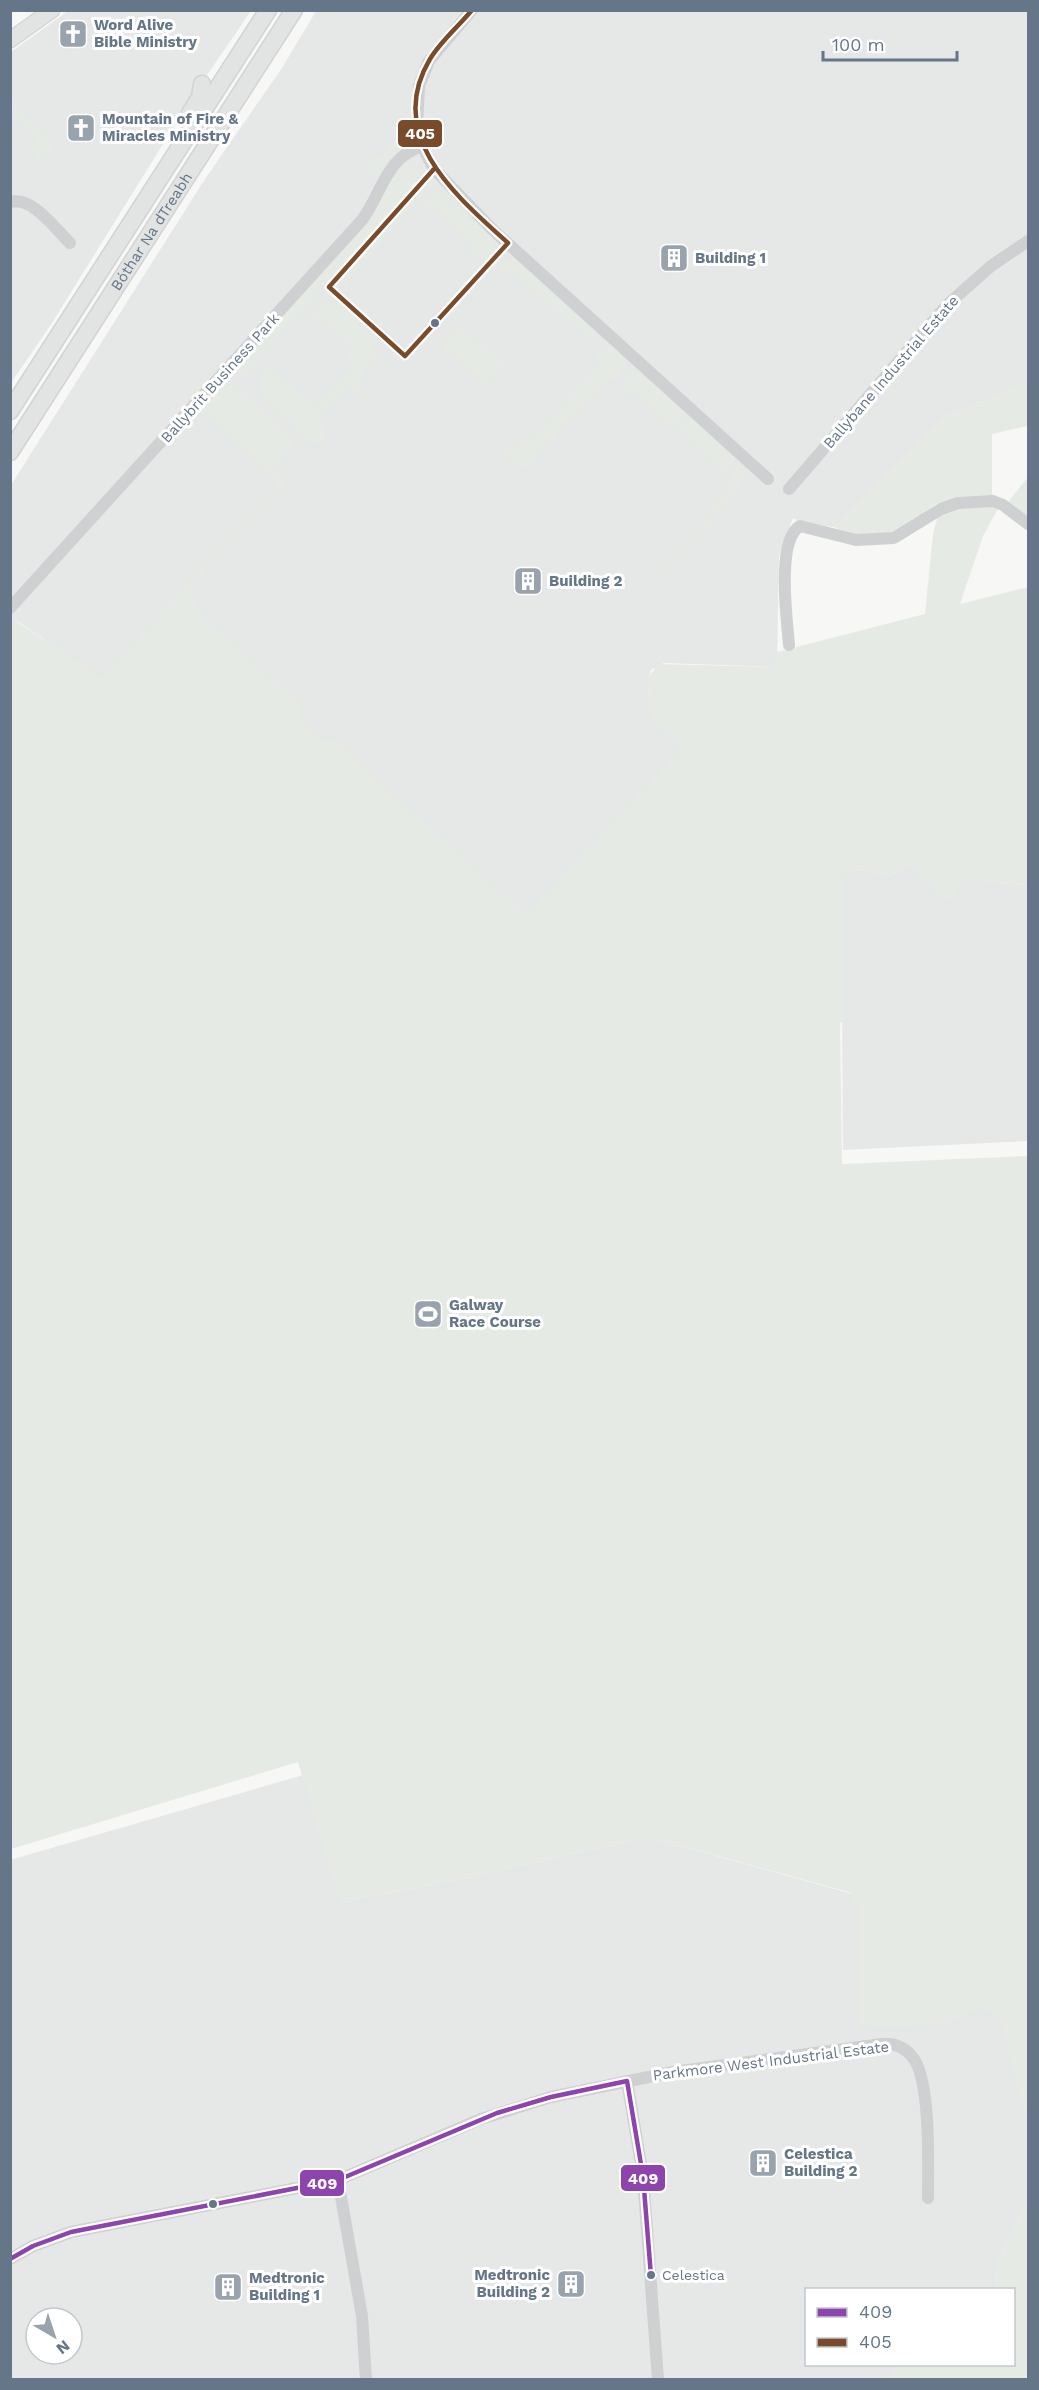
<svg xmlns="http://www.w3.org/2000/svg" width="1039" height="2390" font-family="'Work Sans',sans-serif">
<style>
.built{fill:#e6e7e7;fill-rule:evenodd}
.green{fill:#e6eae4}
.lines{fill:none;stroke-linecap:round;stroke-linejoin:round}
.major-casing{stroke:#d2d3d4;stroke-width:17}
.highway-casing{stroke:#d2d3d5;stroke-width:19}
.minor{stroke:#cfd0d1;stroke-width:12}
.major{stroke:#e2e3e3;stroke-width:15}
.highway{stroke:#e2e3e3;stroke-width:16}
.bus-1-casing{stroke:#fff;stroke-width:9}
.bus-2-casing{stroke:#fff;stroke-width:9}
.bus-1{stroke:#8e44ad;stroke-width:4.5}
.bus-2{stroke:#7a4b2a;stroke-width:4.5}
.bus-dot{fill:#657688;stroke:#fff;stroke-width:2}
.labels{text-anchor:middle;stroke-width:6;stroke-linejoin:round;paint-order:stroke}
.bus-label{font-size:14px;fill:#657688;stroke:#fff;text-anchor:start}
.poi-label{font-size:15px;font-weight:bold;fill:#657688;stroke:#fff;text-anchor:start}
.street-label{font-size:15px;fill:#657688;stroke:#fff}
.line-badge{stroke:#fff;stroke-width:2}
.badge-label{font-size:16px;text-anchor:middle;font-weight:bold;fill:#fff}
</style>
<rect width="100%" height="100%" fill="#f7f7f6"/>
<path class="built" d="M 68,11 L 251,11 L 196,91 L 50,326 L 11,383 L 11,52 Z
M 316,11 L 1028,11 L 1028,381 L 982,403 L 947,415 L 844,520 L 833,527 L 805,523 L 793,518 L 779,556 L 777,667 L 664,663 L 651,670 L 649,677 L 650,714 L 711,721 L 634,1032 L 17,621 L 15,615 L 11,617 L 11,485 L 205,179 L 282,68 Z
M 908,864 L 996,883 L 1028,885 L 1028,1141 L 843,1150 L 841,875 L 863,868 L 888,877 Z
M 303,1775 L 341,1902 L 465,1878 L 648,1837 L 853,1894 L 852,1901 L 858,1903 L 858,2026 L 938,2024 L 984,2007 L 1000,2015 L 1028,2121 L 1028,2201 L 996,2267 L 995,2289 L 806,2290 L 806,2364 L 899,2365 L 892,2379 L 11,2379 L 10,1860 ZM 36,2318 L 72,2318 L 72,2354 L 36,2354 Z"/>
<path class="green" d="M 11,100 L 56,145 L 41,160 L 28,148 L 37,138 L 11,110 Z
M 389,125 L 397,126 L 405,131 L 406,139 C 397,152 383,161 376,176 L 373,177 L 368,171 L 369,164 L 376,154 L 381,157 L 397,132 Z
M 405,166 L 417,170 L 418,176 L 414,185 L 261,354 L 247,375 L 242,375 L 240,369 L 255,352 L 281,317 L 372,215 L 395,174 Z
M 430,182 L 433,184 L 431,187 L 346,281 L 350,285 L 345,294 L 343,284 L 346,273 Z
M 438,190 L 495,241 L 492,254 C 483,260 477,258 470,252 L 474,247 L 431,207 L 426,212 L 425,204 Z
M 511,258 L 517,261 L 591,329 L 593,338 L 591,343 L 539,295 L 536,296 L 511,272 L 505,278 L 498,271 L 502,261 Z
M 327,301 L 340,303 L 361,321 L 358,324 L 377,342 L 370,350 L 377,357 L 357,379 L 362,384 L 358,389 L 373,403 L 369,404 L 349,387 L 318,420 L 326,429 L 326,438 L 320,444 L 312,445 L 297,434 L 296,427 C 274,407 243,394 268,363 L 272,363 L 275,370 L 314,406 L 354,364 L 347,357 L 354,348 L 320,317 L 313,324 L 309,321 L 310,317 Z
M 460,324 L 505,365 L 485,386 L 440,346 Z
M 608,344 L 623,357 C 624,368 619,375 613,382 L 608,379 L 525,470 L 502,452 L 503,449 L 512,448 L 525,435 L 530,439 L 600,364 L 594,358 Z
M 633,366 L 686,415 L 673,428 L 629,388 L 624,393 L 622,387 Z
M 1028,381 L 1028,429 L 1027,426 L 992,434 L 992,493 L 994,504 L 999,507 L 983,536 L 960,604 L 1028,587 L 1028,885 L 996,883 L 967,878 L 947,903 L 908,864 L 888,877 L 863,868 L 842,875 L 842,1022 L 840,1023 L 842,1164 L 1028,1156 L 1028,2121 L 1000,2016 L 985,2007 L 938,2024 L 897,2028 L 858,2026 L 858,1903 L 852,1901 L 852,1893 L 648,1837 L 465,1878 L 340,1902 L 298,1762 L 11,1849 L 11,617 L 15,614 L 17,622 L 103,677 L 279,483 L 201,412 L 223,388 L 233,384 L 296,441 L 272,468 L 286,481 L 195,582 C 191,595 194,605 202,616 L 300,703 L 302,721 L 324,740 L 333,739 L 365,765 L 366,769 L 526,914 L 682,748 L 653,721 L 650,714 L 649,677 L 658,664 L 777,667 L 777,652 L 925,614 L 933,534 L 939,512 L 938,503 L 899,530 L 888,533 L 856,536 L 833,527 L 844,520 L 947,415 L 982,403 Z
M 688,417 C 705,432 738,450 725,475 L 677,431 Z
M 738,461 L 746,469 L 741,484 L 715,514 L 699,517 L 732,482 Z
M 1028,477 L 1028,521 L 1009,501 Z
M 716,518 L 656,583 L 653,580 L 704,524 L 699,519 Z
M 1028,2201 L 1028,2379 L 892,2379 L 899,2365 L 1014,2364 L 1014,2290 L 995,2289 L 996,2267 Z"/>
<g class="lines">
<g class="major-casing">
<path id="major" d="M 10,40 L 52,10"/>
</g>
<g class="highway-casing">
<g id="highway">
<path d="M 190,113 L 200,97 L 202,84"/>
<path d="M 10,411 L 268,10"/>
<path id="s1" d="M 10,452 L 294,10"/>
</g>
</g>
<path class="minor" d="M 472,10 L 429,61 L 419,86 L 417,125 L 422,146 L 434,169 L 493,230 L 768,479
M 10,202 C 33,196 55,229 70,243
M 789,489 L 947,305 L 991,266 L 1028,241
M 10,608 L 362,220 C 382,193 386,157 422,146
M 789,645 C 787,620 776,540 800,526 L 856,540 L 894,538 L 941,509 L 958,503 L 993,501 L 1003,505 L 1028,524
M 627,2081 L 643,2176 L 658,2380
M 338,2180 L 362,2316 L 366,2380
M 10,2259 L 33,2246 L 71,2232 L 338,2180 L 481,2119 L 551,2097 L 673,2072 L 882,2044 C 895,2043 906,2048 914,2059 C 931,2084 928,2167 928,2198"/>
<use href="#major" class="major"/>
<use href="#highway" class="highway"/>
<g class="bus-1-casing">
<path id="bus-1" d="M 627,2081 L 643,2176 L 651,2276
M 10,2259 L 33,2246 L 71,2232 L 338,2180 L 497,2113 L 551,2097 L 627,2081"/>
</g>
<g class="bus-2-casing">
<path id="bus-2" d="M 472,10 C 458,27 441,41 430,59 C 384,136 456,196 508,243
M 405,356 L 329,287 L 434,169
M 405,356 L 508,243"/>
</g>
<use href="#bus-1" class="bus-1"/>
<use href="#bus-2" class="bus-2"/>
</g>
<defs>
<g id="church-square" transform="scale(1.5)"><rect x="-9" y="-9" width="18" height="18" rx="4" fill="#98a3ae" stroke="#fff"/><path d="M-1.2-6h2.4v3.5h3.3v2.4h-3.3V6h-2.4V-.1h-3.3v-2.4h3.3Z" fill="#fff"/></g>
<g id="building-square" transform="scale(1.5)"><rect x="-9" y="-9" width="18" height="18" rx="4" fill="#98a3ae" stroke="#fff"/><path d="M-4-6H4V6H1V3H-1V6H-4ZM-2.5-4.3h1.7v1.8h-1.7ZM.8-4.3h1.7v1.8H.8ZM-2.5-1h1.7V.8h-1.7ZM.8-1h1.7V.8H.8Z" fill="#fff"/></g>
<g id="stadium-square" transform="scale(1.5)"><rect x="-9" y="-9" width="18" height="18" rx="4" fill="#98a3ae" stroke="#fff"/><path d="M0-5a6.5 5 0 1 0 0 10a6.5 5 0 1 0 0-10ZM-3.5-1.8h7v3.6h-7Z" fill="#fff"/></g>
</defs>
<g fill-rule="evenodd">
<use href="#church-square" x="73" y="34"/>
<use href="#church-square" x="81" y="128"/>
<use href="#building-square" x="674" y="258"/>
<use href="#building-square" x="528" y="581"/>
<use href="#stadium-square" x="428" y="1314"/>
<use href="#building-square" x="763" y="2163"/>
<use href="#building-square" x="571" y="2284"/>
<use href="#building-square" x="228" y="2287"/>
</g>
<g class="bus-dot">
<circle cx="435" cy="323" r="5"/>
<circle cx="213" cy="2204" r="5"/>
<circle cx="651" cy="2275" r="5"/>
</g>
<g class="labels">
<g class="bus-label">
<text x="662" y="2280">Celestica</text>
</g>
<g class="poi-label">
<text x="94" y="30">Word Alive<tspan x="94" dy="17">Bible Ministry</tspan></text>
<text x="102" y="124">Mountain of Fire &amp;<tspan x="102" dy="17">Miracles Ministry</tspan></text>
<text x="695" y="263">Building 1</text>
<text x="549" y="586">Building 2</text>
<text x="449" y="1310">Galway<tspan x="449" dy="17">Race Course</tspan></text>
<text x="784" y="2159">Celestica<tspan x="784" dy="17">Building 2</tspan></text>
<text x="550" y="2280" text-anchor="end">Medtronic<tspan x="550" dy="17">Building 2</tspan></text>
<text x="249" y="2283">Medtronic<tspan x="249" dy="17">Building 1</tspan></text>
</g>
<g class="street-label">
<text dy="5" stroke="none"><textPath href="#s1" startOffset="262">Bóthar Na dTreabh</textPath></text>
<text transform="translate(891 372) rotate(-49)" y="5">Ballybane Industrial Estate</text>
<text transform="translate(220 378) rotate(-48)" y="5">Ballybrit Business Park</text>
<text transform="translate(771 2061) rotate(-7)" y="5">Parkmore West Industrial Estate</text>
</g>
</g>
<g class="line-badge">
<rect x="397" y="119" width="46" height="29" rx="6" fill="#7a4b2a"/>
<rect x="620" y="2164" width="46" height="28" rx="6" fill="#8e44ad"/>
<rect x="299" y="2169" width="46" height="28" rx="6" fill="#8e44ad"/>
</g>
<g class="badge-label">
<text x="420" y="139">405</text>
<text x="643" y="2184">409</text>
<text x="322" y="2189">409</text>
</g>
<rect width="1039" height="2390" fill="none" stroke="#657688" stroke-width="24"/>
<rect x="805" y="2288" width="210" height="78" fill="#ffffff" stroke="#c1c8cf" stroke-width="1.5"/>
<rect x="817" y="2308" width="30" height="9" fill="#8e44ad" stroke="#c1c8cf" stroke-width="1.5"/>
<text x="859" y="2318" font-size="18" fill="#657688">409</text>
<rect x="817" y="2338" width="30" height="9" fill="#7a4b2a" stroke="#c1c8cf" stroke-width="1.5"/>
<text x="859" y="2348" font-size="18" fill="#657688">405</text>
<g transform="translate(54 2336) rotate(141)"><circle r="28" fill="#ffffff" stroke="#c1c8cf" stroke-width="1.5"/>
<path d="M0-4.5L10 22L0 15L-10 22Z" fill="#98a3ae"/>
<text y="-9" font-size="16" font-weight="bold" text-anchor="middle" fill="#657688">N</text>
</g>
<path d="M823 51v9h134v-9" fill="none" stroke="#657688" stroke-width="3"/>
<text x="832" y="51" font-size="18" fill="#657688" stroke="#ffffff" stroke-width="4.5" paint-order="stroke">100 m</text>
</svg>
